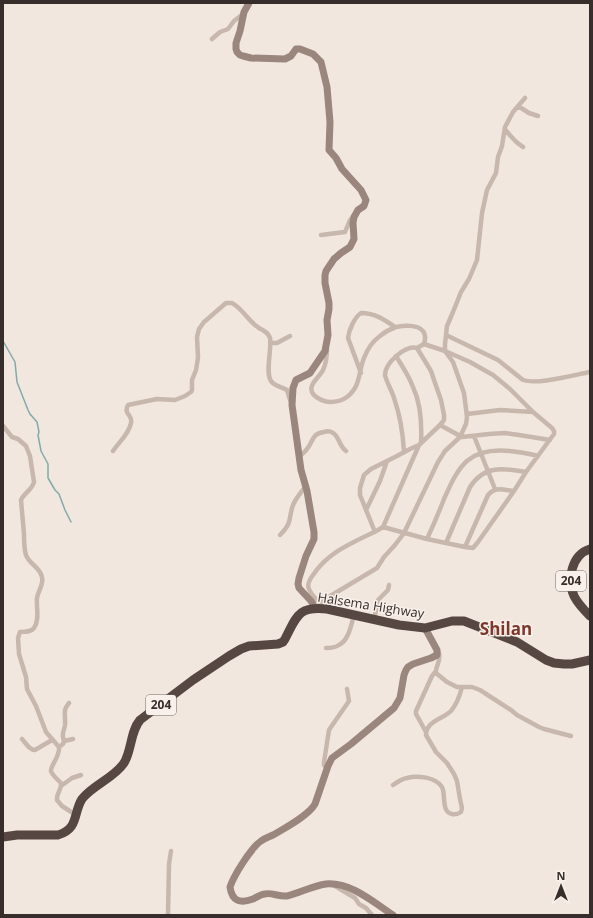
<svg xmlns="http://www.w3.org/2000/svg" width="593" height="918" font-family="'Open Sans',sans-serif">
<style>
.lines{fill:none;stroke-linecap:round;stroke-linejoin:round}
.stream{stroke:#81abaa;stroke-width:1.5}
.street{stroke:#c8b7ac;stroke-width:4.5}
.secondary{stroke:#9b867e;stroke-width:7}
.highway{stroke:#574742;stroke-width:9}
.labels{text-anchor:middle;stroke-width:3;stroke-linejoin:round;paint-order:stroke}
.shield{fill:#f8f1eb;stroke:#716864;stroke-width:1}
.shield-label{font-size:12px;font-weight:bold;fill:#372d2a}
.street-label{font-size:13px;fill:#372d2a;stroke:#f8f1eb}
.district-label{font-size:17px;font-weight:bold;fill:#7e382b;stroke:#f8f1eb}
</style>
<rect width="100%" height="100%" fill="#f1e7df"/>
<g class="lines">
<path class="stream" d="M 3,341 L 15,362 L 17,382 L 28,410 L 30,414 L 37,422 L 39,432 L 38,435 L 41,451 L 48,464 L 48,478 L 55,490 L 59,494 L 65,510 L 71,522"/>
<path class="street" d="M 212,39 L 220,32 L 228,29 L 234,21 L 243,14
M 518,106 L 529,113 L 538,116
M 505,129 C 510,136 515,142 523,147
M 321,235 L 345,232 L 350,220 L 354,216
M 446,335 L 498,360 L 523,380 C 537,385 574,375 590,372
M 270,343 L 277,343 L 290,336
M 327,349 C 327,356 326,364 323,370 C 319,378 307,385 313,394 C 317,399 325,402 330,402 C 336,402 343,400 347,397 C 361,386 358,373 364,358 C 367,350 373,341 380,336 C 385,332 390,329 396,327 C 410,324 430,325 424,344 L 417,348
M 396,356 C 402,366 409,376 413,387 C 421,404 422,424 421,443
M 361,373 L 348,338 C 349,329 355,317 361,313 C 375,313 385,320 395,327
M 467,414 L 500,410 L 533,412
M 440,425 L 462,437 L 489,434 L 505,433 L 519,435 L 550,440
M 3,426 L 12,437 L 18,439 L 26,446 L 30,456 L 34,482 C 32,490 24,493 21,500 C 22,511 23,523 24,534 C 24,541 24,549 26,555 C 29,564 40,567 42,577 C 44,584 38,591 37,598 C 36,607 40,620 34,628 C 30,633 25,631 20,632 L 18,638 L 19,654 L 26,677 L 27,689 L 36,706 L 46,732 L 59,747 C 60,757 50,766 51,771 C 52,775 58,780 61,783 C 62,790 56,793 57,800 L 62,806 L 76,815
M 474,436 L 495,489
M 113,451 C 119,442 129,434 131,423 C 133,415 123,414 128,405 L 157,399 L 175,400 L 185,396 L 191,392 L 192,390 L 192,380 L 196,370 L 198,358 L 197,337 L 199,329 L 204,322 L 226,303 C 228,303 229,303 232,303 C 242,308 249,322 259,328 C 264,331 268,332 270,338 C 272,349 265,372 271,381 C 274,386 282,387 287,390 L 290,400
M 300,456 C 302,454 305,452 307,449 C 313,442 312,433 324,432 C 327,431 330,431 333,433 C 339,436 339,446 346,451
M 366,510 L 380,481 L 387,461
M 383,527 L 427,539 L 465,547 L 473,548 L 478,542 L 514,491 L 526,472 L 554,434 L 554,431 L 552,428 L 533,412 L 510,389 L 493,375 L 470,362 L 445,351 L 424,344
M 375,532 L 360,495 L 360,488 L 364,475 L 371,469 L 397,456 L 410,449 L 419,445
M 280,535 C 293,522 288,519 293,505 C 296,498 301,492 306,486
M 427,539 C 433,526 439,512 444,499 C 459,465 469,447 510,451 C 519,452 529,453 538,456
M 446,543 L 470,487 C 484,465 503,468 526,472
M 465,547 L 488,495 C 495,486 504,490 514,491
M 321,603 C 317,600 311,594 309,589 C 307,585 310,579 313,575 C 329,551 353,543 378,530 L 383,527 L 419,445 L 440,425 L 444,420 L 444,415 L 441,400 L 434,380 L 431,371 L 417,348 C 405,345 385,363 385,375 C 386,381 392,391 394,398 C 400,415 403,434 404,452
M 317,608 L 324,600 L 332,595 L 377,568 L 384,557 L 395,545 L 404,533 L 438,462 L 445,451 L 460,437 L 466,424 L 467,417 L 464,393 L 459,379 L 453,362 L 445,351 L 445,344 L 447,326 L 453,312 L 461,292 L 469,279 L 477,260 L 482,213 L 487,190 L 496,173 L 498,157 L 502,146 L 505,127 L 513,112 L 525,98
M 374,620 L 378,600 L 388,590 L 389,585
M 326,648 C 331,648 336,647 339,645 C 349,640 351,625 354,615
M 439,653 C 441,663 435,666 436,673 L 447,682 L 457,687 L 472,687 L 480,690 L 511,710 L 517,715 L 539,727 L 544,729 L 571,736
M 426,732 L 416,714 L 416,711 L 432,676 L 435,672
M 22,739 C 26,743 29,750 35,750 L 52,740
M 64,741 C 61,733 64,732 65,725 C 66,715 62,711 69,703
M 59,747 L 63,744 L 64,741 L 73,739
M 327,769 L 324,765 L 324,762 L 329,730 L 331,727 L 349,701 L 347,689
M 393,785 C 397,782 402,779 407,778 C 417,775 436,777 442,787 C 446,795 441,812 452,814 C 456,815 458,814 461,812 L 462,808 L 460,799 L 457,781 L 454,774 L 447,763 L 436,752 L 426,735 C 426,721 443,719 451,711 C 456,705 460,695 462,687
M 61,786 L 72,778 L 81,775
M 335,886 L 355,898 L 359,904 L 366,908 L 372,915
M 168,915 L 169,864 L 171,851"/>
<path class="secondary" d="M 249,3 L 244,12 L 240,31 L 236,43 L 236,49 L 237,52 L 240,55 L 243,56 L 251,58 L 285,59 L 291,56 L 296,49 L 300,49 L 313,54 L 321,62 L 327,87 L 330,122 L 329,150 L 336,158 L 342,169 L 361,190 L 366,200 L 364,206 L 358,210 L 354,217 L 353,223 L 354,239 L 350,247 L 341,253 L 334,259 L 326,271 L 325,275 L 325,283 L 329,303 L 329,309 L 327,320 L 328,335 L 325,351 L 310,373 L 296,380 L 293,388 L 292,405 L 293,412 L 301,470 L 307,491 L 314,532 L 314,539 L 306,556 L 299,578 L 298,584 L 299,588 L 311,601 L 313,604 L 314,608
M 393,915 C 373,902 351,882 326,884 C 312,886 300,893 287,896 C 279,897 271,892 265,894 C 261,894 257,897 253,899 C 240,904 232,901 230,887 C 234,875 251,848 261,841 C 265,838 269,837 273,835 C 285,828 308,816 315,804 L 328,766 L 332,758 L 351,744 L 394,708 L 400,698 L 404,675 L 406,670 L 408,667 L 413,664 L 431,658 L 437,655 L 437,650 L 425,628"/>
<path class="highway" d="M 590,549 C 571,555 567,580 574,596 C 578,604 584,610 590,616
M 3,837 L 17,835 L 58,835 C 79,829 73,813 82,799 C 93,785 114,778 124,763 C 132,750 130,732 140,720 L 193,680 L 229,656 L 241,649 L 249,646 L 278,644 L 283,642 L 285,639 C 297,616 298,606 327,609 L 399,625 L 425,628 L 452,621 L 464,621 L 517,642 L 546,660 L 554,663 L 564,664 L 572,664 L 590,660"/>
</g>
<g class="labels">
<g class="shield">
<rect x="556" y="571" width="30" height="20" rx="3"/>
<rect x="146" y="695" width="30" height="20" rx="3"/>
</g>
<g class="shield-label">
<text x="571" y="585">204</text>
<text x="161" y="709">204</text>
</g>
<g class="street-label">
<text transform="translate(371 605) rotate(9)" y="5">Halsema Highway</text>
</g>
<g class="district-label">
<text x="506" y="635">Shilan</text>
</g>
</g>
<rect width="593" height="918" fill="none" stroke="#372d2a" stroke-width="8"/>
<g transform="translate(561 886)" stroke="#f8f1eb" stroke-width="3" paint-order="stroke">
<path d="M0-3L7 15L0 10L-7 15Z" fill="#372d2a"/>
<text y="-6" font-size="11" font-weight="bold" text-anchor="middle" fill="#372d2a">N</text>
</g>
</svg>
